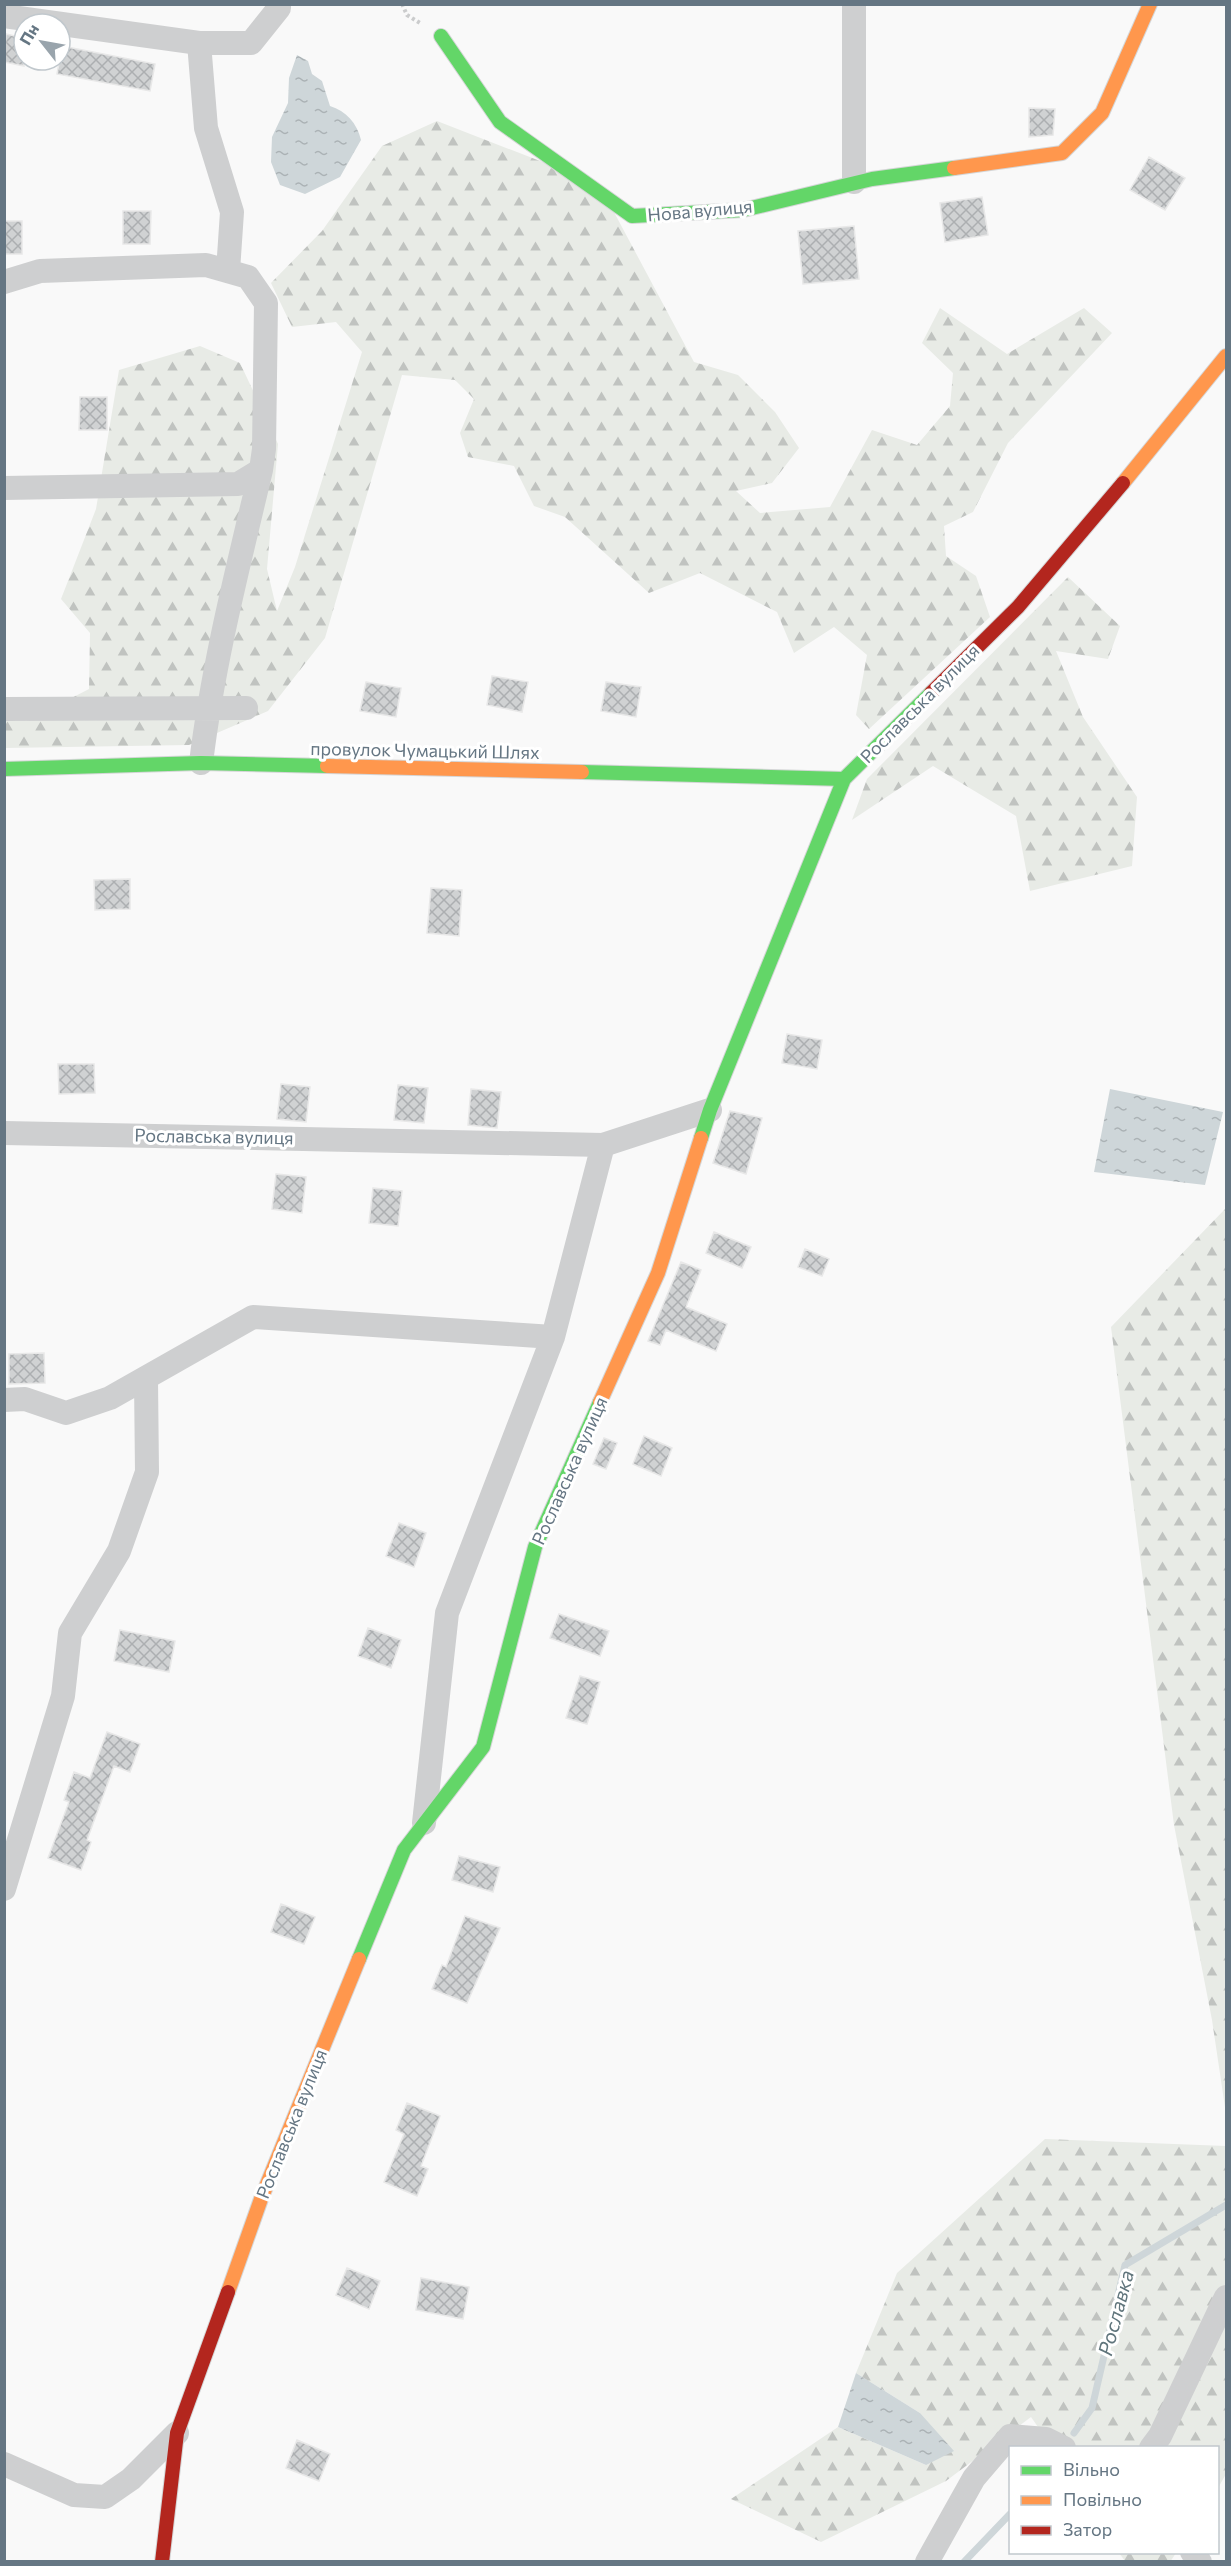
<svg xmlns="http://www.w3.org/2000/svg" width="1231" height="2566" font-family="Commissioner,sans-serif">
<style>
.forest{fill:url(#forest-firs)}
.water{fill:url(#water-ripples)}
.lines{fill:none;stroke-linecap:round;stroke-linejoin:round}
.stream{stroke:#ced6d9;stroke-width:7}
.building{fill:url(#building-cross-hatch);stroke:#e8e8e8;stroke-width:1.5}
.fast-casing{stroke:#d5d6d7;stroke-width:16}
.slow-casing{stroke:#d5d6d7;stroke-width:16}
.jam-casing{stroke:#d5d6d7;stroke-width:16}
.path{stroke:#cbcccd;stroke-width:4;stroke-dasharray:3 3;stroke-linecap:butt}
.street{stroke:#cecfd0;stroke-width:24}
.fast{stroke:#63d668;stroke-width:14}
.slow{stroke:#ff974d;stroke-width:14}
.jam{stroke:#b3261e;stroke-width:14}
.labels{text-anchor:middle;stroke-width:6;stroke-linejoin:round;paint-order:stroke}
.street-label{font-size:18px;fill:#657683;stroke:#fff}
.water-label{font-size:20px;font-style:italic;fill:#60757c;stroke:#fff}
</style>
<defs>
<pattern id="forest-firs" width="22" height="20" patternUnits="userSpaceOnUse" patternTransform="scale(1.5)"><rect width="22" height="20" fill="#e8ebe6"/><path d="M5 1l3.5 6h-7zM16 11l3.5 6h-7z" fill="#c0c3c0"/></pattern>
<pattern id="water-ripples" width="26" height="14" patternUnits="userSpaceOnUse" patternTransform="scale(1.5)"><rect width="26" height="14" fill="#ced6d9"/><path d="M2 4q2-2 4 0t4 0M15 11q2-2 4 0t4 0" fill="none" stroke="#abb2b5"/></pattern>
<pattern id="building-cross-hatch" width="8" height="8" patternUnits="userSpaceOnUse" patternTransform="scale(1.5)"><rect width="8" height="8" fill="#d0d2d3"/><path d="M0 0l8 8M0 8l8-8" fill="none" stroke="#acafb1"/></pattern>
</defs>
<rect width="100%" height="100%" fill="#f9f9f9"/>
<path class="forest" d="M 437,121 L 599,184 L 694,362 L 738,375 L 775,412 L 799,448 L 772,483 L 736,491 L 760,513 L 830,507 L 872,430 L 917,445 L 950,406 L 953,373 L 922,343 L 940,308 L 1007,354 L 1084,308 L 1112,333 L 1008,443 L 973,512 L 944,526 L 946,556 L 976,576 L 990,617 L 869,729 L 856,715 L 867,655 L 834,627 L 794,653 L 777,612 L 700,573 L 649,593 L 565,517 L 534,506 L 514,466 L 468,457 L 460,433 L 474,399 L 455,380 L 402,375 L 325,638 L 268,711 L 189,745 L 5,748 L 5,721 L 27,721 L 89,689 L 90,633 L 61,599 L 96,509 L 119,370 L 200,346 L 240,363 L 278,444 L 267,569 L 277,611 L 295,567 L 362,352 L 336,322 L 292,327 L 271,283 L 322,231 L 382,146 Z
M 1068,577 L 1120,626 L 1108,659 L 1056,651 L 1083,717 L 1137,797 L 1132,866 L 1030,891 L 1016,816 L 933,766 L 852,820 L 867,779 Z
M 1226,1208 L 1226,2114 L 1212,2020 L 1174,1825 L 1111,1327 Z
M 1045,2139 L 1226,2146 L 1226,2474 L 1218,2488 L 1218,2448 L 1052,2447 L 1031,2417 L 946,2481 L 821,2542 L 731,2499 L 838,2427 L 926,2465 L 920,2413 L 856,2373 L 897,2273 Z
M 1119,2553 L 1176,2553 L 1170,2562 L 1125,2561 Z"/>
<path class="water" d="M 297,55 L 308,61 L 312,74 L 322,81 L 330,106 C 346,111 357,123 361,140 L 340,177 L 305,194 L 280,185 L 271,162 L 272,137 L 288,103 L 289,78 Z
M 1110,1089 L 1223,1112 L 1205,1185 L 1094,1172 Z
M 856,2373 L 920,2413 L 954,2451 L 926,2465 L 838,2427 Z"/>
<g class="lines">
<path class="stream" d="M 1074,2433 L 1092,2408 L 1125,2265 L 1226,2205
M 964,2562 L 1010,2514"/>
</g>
<path class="building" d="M 6,34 L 24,38 L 24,66 L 4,62 Z
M 62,46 L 155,64 L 150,91 L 57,74 Z
M 1029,108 L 1055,109 L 1053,135 L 1029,137 Z
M 1149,157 L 1185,178 L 1165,210 L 1130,190 Z
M 982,197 L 988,235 L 945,242 L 940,203 Z
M 123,211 L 151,211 L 150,244 L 123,244 Z
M 4,221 L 22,221 L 22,254 L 4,254 Z
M 854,226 L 859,279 L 803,284 L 798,231 Z
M 80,397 L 107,397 L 107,430 L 79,430 Z
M 492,676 L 528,682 L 522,712 L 487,705 Z
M 366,682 L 401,688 L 396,717 L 360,711 Z
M 606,682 L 641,687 L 636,717 L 601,711 Z
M 130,879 L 130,909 L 95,910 L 94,880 Z
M 431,888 L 462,890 L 459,936 L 427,933 Z
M 787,1034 L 822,1040 L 817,1069 L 782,1063 Z
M 58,1064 L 94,1064 L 95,1093 L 59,1094 Z
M 281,1084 L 310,1087 L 306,1122 L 277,1119 Z
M 398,1085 L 428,1088 L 424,1123 L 394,1120 Z
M 471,1089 L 501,1092 L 497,1128 L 468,1125 Z
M 730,1111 L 762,1118 L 746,1174 L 713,1163 Z
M 276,1174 L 306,1177 L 302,1213 L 272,1209 Z
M 373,1188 L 402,1191 L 398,1226 L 369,1223 Z
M 714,1232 L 751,1247 L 742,1268 L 706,1253 Z
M 805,1249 L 829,1259 L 822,1276 L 798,1267 Z
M 681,1262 L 701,1270 L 686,1307 L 727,1324 L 716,1351 L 666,1330 L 660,1345 L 648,1341 Z
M 44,1353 L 45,1383 L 9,1384 L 9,1354 Z
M 644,1436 L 672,1448 L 661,1476 L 633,1464 Z
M 604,1438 L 617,1443 L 606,1469 L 593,1464 Z
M 399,1523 L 426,1533 L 414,1567 L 386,1556 Z
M 559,1614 L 609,1631 L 600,1656 L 550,1638 Z
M 368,1628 L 401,1640 L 391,1668 L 358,1656 Z
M 120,1630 L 175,1641 L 169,1672 L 114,1661 Z
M 580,1676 L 600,1682 L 587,1724 L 566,1718 Z
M 107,1732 L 140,1744 L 130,1772 L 114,1766 L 87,1840 L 91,1842 L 81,1870 L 48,1858 L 69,1802 L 64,1800 L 74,1772 L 90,1778 Z
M 459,1856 L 500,1867 L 493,1892 L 452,1880 Z
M 281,1904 L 315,1917 L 304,1944 L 271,1932 Z
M 465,1916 L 500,1928 L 467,2003 L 432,1989 L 442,1965 L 446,1967 Z
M 407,2103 L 440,2116 L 421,2166 L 428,2169 L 417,2196 L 384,2182 L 404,2134 L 396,2130 Z
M 347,2268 L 380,2281 L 369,2309 L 336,2295 Z
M 421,2278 L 469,2287 L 463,2319 L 416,2310 Z
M 297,2440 L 330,2454 L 319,2481 L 286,2468 Z"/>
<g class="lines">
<g class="fast-casing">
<path id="fast" d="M 441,36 L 500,122 L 632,216 L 743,210 L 872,179 L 954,168
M 4,769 L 201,763 L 327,766
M 582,772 L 844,779
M 701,1138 L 710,1110 L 844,779 L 931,693
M 359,1959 L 404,1850 L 483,1747 L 535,1547 L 600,1402"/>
</g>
<g class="slow-casing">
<path id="slow" d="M 954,168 L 1062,153 L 1102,113 L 1150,4
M 1123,483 L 1226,356
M 327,766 L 582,772
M 600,1402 L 658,1273 L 701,1138
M 228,2292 L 261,2199 L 359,1959"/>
</g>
<g class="jam-casing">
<path id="jam" d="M 931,693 L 1018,607 L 1123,483
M 162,2562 L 177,2433 L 228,2292"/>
</g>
<path class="path" d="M 402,4 L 407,15 L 420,23"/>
<path class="street" d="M 4,16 L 199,43 L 251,43 L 279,8 L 279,4
M 199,43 L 206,128 L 232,212 L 228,271
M 854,182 L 854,4
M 4,282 L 40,271 L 206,265 L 248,277 L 266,303 L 264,449 L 261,470 L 238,484 L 4,488
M 4,709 L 246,708
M 201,763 C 213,664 238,567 261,470
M 4,1133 L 603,1145 L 710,1110
M 4,1400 L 25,1399 L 66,1413 L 110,1398 L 253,1317 L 553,1337
M 424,1823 L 447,1613 L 553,1337 L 603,1145
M 4,1889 L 63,1696 L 70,1633 L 119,1551 L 147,1472 L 146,1380
M 1151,2448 L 1160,2436 L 1226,2297
M 4,2464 L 74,2495 L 105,2497 L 131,2479 L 177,2433
M 1192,2552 L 1200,2562
M 927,2562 L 974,2478 L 1010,2436 L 1046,2439 L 1064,2448"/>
<use href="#fast" class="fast"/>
<use href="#slow" class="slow"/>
<use href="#jam" class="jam"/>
</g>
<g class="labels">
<g class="street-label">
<text transform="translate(700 211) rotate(-5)" y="6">Нова вулиця</text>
<text transform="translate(920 704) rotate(-45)" y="6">Рославська вулиця</text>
<text transform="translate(425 751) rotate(1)" y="6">провулок Чумацький Шлях</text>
<text transform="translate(214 1137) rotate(1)" y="6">Рославська вулиця</text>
<text transform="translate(570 1471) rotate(-66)" y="6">Рославська вулиця</text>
<text transform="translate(292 2124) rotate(-68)" y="6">Рославська вулиця</text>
</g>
<g class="water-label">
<text transform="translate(1116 2313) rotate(-75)" y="7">Рославка</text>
</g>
</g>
<rect width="1231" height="2566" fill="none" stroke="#657683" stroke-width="12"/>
<rect x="1009" y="2446" width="210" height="108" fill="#ffffff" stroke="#c1c8cd" stroke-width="1.5"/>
<rect x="1021" y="2466" width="30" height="9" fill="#63d668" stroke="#c1c8cd" stroke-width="1.5"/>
<text x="1063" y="2476" font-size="18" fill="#657683">Вільно</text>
<rect x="1021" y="2496" width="30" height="9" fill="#ff974d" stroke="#c1c8cd" stroke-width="1.5"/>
<text x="1063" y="2506" font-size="18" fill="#657683">Повільно</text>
<rect x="1021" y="2526" width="30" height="9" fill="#b3261e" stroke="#c1c8cd" stroke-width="1.5"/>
<text x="1063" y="2536" font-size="18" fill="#657683">Затор</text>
<g transform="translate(42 42) rotate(301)"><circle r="28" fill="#ffffff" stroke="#c1c8cd" stroke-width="1.5"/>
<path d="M0-4.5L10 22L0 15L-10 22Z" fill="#99a4ac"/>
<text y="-9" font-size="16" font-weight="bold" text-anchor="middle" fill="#657683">Пн</text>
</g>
</svg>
